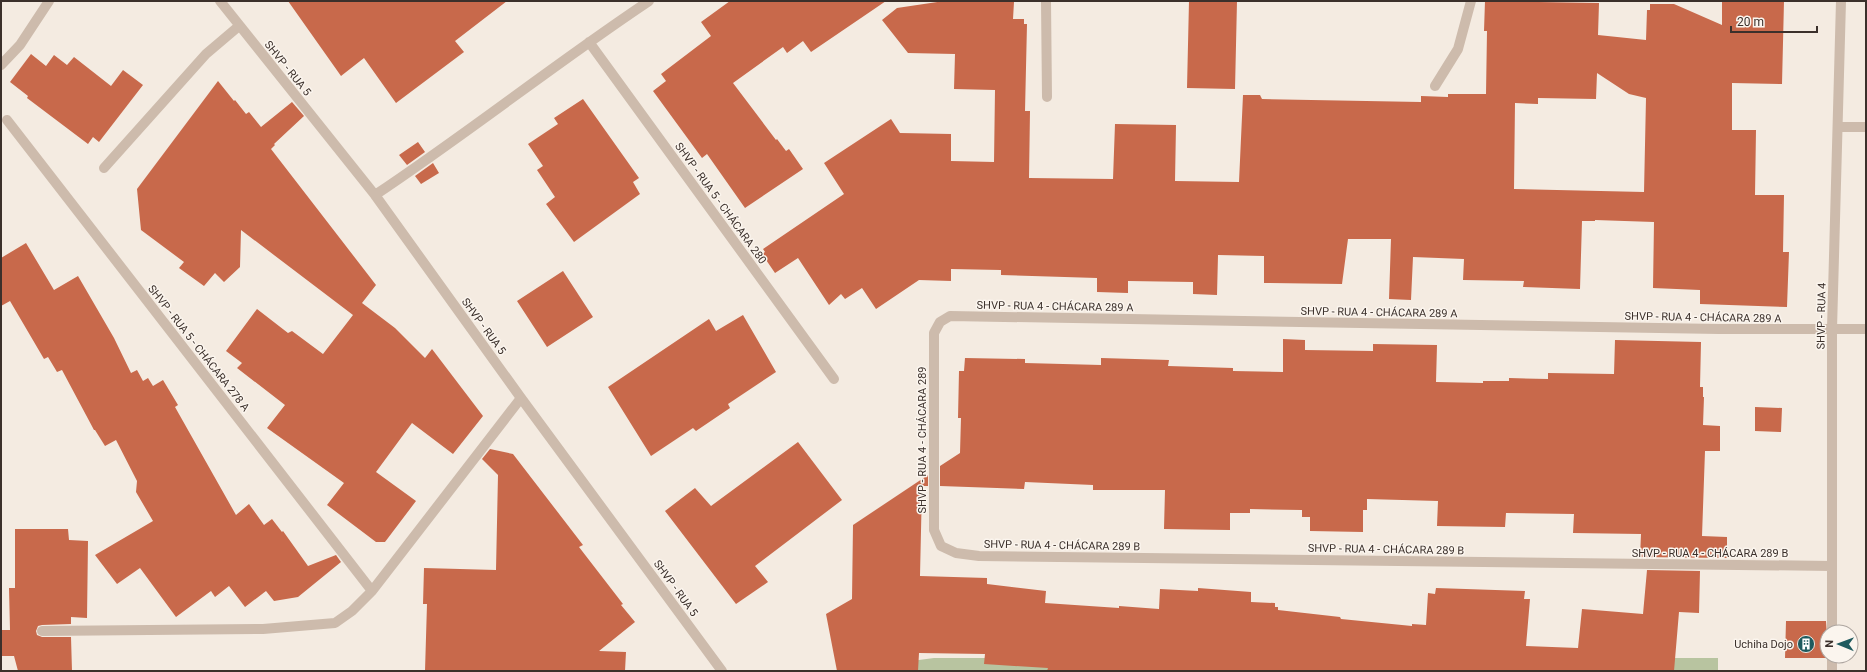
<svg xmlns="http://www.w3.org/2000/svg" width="1867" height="672" font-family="Roboto,sans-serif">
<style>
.green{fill:#b8c4a0}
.building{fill:#c8694b;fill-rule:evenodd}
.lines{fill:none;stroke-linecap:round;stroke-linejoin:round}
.minor{stroke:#cdbbac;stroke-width:10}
.labels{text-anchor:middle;stroke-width:3;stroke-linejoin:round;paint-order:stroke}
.street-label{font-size:11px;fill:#3b302b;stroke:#fbf5ee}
.poi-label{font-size:11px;fill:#3b302b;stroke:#fbf5ee;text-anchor:end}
</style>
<rect width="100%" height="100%" fill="#f4ebe1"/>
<path class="green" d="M 934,658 L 1718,658 L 1718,671 L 836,671 Z"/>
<path class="building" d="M 288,1 L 507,1 L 455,41 L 464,52 L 396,103 L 364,58 L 341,76 Z
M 730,1 L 886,1 L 811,52 L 803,41 L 787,53 L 783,47 L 733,83 L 776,140 L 777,139 L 786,151 L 789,149 L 803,169 L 745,208 L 707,154 L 702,158 L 653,91 L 666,81 L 661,74 L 711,36 L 701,22 Z
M 944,1 L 1014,2 L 1013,19 L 1024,19 L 1024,24 L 1027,24 L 1025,111 L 1030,111 L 1029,178 L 1113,179 L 1115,124 L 1176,125 L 1175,181 L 1239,182 L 1243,95 L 1260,95 L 1262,99 L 1421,102 L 1421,96 L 1448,97 L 1448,94 L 1486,94 L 1487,31 L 1484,31 L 1485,1 L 1599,3 L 1598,35 L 1646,40 L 1647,10 L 1650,10 L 1650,4 L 1674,4 L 1722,25 L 1722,1 L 1784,1 L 1782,84 L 1732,83 L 1732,130 L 1756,130 L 1755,195 L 1784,195 L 1783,252 L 1789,252 L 1787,307 L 1700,304 L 1700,290 L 1653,288 L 1654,222 L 1595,220 L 1595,221 L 1582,221 L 1580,289 L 1523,287 L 1524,281 L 1463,280 L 1464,259 L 1413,257 L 1411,300 L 1389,299 L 1391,239 L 1348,239 L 1342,284 L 1264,283 L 1264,256 L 1218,255 L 1217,295 L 1193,294 L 1193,282 L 1128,281 L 1128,293 L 1097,292 L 1097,278 L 1001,275 L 1001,270 L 951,269 L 951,281 L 919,280 L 876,309 L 862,288 L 845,299 L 841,294 L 829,305 L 798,258 L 775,273 L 762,254 L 765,252 L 763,249 L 844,194 L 824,163 L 891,119 L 900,133 L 951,134 L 951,161 L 994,162 L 995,90 L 954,89 L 955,54 L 908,53 L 882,20 L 897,8 ZM 1597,73 L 1629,94 L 1646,98 L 1644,192 L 1514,189 L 1515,103 L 1538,104 L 1538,98 L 1596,99 Z
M 1189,1 L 1237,1 L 1235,89 L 1187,88 Z
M 31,54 L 46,66 L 54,55 L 67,65 L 74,57 L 111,86 L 123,70 L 143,85 L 99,142 L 93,137 L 88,144 L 27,98 L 28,96 L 10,82 Z
M 218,81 L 234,101 L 235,100 L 246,114 L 249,112 L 261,127 L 292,102 L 304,116 L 274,144 L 275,145 L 271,149 L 376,285 L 362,303 L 395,328 L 425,358 L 432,349 L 483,416 L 453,454 L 412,423 L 376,472 L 416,501 L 385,542 L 376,542 L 327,505 L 344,483 L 267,428 L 285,405 L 237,368 L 242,363 L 226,351 L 257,309 L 288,333 L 292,331 L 323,354 L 353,315 L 241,230 L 240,267 L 224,282 L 215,273 L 204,286 L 179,268 L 184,262 L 141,230 L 137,189 Z
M 583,99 L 639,178 L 633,182 L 640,194 L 574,242 L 546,204 L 555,197 L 537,170 L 543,166 L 528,144 L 558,124 L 554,118 Z
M 418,142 L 425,152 L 407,165 L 399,155 Z
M 433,163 L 439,173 L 421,184 L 415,176 Z
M 26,243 L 54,290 L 78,276 L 114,338 L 131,373 L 137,370 L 143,381 L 148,378 L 153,386 L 163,380 L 178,405 L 175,407 L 236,515 L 249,504 L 264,525 L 272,519 L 282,532 L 283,531 L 308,566 L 336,555 L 341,562 L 298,597 L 274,601 L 266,591 L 245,607 L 229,586 L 215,597 L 211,591 L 176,617 L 140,568 L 117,584 L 95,555 L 153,521 L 136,492 L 137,481 L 116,440 L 105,446 L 95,430 L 94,430 L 62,370 L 57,372 L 48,357 L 44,359 L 10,301 L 1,306 L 1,258 Z
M 563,271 L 593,317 L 547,347 L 517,301 Z
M 743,315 L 776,372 L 728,404 L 730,408 L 696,431 L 693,428 L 651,456 L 608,387 L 709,319 L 716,331 Z
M 1283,339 L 1305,340 L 1305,350 L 1373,351 L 1373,344 L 1437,345 L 1436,382 L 1483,383 L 1483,381 L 1509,381 L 1509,378 L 1548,379 L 1548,373 L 1614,374 L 1615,340 L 1701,342 L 1700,387 L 1703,387 L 1703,397 L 1704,397 L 1703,425 L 1720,426 L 1720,451 L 1705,451 L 1702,536 L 1727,537 L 1727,558 L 1640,557 L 1641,534 L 1573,533 L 1574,514 L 1506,513 L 1505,527 L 1437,526 L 1438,501 L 1367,499 L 1367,510 L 1363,510 L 1363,532 L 1310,531 L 1310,517 L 1302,517 L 1302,510 L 1250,509 L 1250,513 L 1230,513 L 1230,530 L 1164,529 L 1165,490 L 1093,490 L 1093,485 L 1025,482 L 1024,489 L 940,486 L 940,466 L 960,453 L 961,418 L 958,418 L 959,371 L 964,371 L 965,358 L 1025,359 L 1025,363 L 1101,365 L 1101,358 L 1169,360 L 1168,366 L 1233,368 L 1233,371 L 1283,372 Z
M 1755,407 L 1782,408 L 1781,432 L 1755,431 Z
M 798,442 L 842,500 L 755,566 L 768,582 L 736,604 L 665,511 L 695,488 L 711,506 Z
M 490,449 L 513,454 L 583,545 L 579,547 L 623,604 L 621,605 L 635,622 L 599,651 L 626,652 L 625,671 L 425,671 L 427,604 L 423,604 L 424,568 L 496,570 L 498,475 L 482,459 Z
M 928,475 L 928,486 L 922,486 L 920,576 L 987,578 L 987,584 L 1046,591 L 1045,603 L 1119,608 L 1119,606 L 1159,609 L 1160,589 L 1198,591 L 1198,588 L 1251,592 L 1251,602 L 1275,603 L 1275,607 L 1278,607 L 1278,610 L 1340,617 L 1341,619 L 1412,626 L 1412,624 L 1426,625 L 1428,593 L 1435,594 L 1436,588 L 1525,591 L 1524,599 L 1530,599 L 1526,646 L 1578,648 L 1582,609 L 1643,614 L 1647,570 L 1700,571 L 1699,613 L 1679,612 L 1674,671 L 1047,671 L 1048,668 L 984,664 L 985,654 L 919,653 L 918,671 L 837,671 L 826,614 L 852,599 L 853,525 Z
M 15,529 L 68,529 L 69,540 L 88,541 L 87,618 L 71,617 L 71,624 L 42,625 L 38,626 L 36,631 L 37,635 L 42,637 L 71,637 L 72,671 L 18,671 L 14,656 L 1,656 L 1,630 L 10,630 L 9,588 L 15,588 Z
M 1786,621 L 1826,621 L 1827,636 L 1826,658 L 1785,658 Z"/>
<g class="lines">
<path class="minor" d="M 220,1 L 375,195 L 521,398 L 722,671
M 1046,1 L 1047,97
M 589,42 L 834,379
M 1,65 L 20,45 L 49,1
M 1435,86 L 1458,49 L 1471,1
M 7,120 L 372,591
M 1839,127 L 1866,127
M 104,168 L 206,54 L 239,26
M 375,195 C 468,133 556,63 649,1
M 1832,566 L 979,556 L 956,553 L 941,546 L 934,530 L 934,333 L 940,322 L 950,316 L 1719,329 L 1866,329
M 42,631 L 263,629 L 335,623 L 352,611 L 372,591 L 521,398
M 1832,632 L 1832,329 L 1841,1
M 1832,671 L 1832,656"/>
</g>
<defs>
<g id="building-disc" transform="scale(0.9)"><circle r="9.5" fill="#1f5a5e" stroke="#fbf5ee"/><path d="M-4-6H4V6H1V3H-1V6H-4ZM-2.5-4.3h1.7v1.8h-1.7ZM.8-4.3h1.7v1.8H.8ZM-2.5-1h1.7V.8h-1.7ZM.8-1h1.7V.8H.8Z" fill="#fff"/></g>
</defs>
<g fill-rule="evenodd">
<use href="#building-disc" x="1806" y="644"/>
</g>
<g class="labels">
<g class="street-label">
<text transform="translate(288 68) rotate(51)" y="4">SHVP - RUA 5</text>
<text transform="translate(721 203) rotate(54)" y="4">SHVP - RUA 5 - CHÁCARA 280</text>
<text transform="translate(1055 306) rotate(1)" y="4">SHVP - RUA 4 - CHÁCARA 289 A</text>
<text transform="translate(1379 312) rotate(1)" y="4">SHVP - RUA 4 - CHÁCARA 289 A</text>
<text transform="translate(1821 316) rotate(-89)" y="4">SHVP - RUA 4</text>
<text transform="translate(1703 317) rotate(1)" y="4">SHVP - RUA 4 - CHÁCARA 289 A</text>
<text transform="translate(484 326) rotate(54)" y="4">SHVP - RUA 5</text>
<text transform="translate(199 348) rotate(52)" y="4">SHVP - RUA 5 - CHÁCARA 278 A</text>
<text transform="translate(922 440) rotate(-90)" y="4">SHVP - RUA 4 - CHÁCARA 289</text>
<text transform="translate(1062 545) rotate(1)" y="4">SHVP - RUA 4 - CHÁCARA 289 B</text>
<text transform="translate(1386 549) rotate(1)" y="4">SHVP - RUA 4 - CHÁCARA 289 B</text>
<text x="1710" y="557">SHVP - RUA 4 - CHÁCARA 289 B</text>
<text transform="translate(676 588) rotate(54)" y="4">SHVP - RUA 5</text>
</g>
<g class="poi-label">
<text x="1793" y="648">Uchiha Dojo</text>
</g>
</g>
<rect width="1867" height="672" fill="none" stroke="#3b302b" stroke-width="4"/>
<g transform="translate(1839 644) rotate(271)"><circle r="19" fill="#fbf5ee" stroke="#aea6a0"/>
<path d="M0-3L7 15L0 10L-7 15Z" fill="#1f5a5e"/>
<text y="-6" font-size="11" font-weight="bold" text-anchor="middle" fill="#3b302b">N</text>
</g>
<path d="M1731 26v6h86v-6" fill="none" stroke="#3b302b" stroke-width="2"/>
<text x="1737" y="26" font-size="12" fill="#3b302b" stroke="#fbf5ee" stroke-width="3" paint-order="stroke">20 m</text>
</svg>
